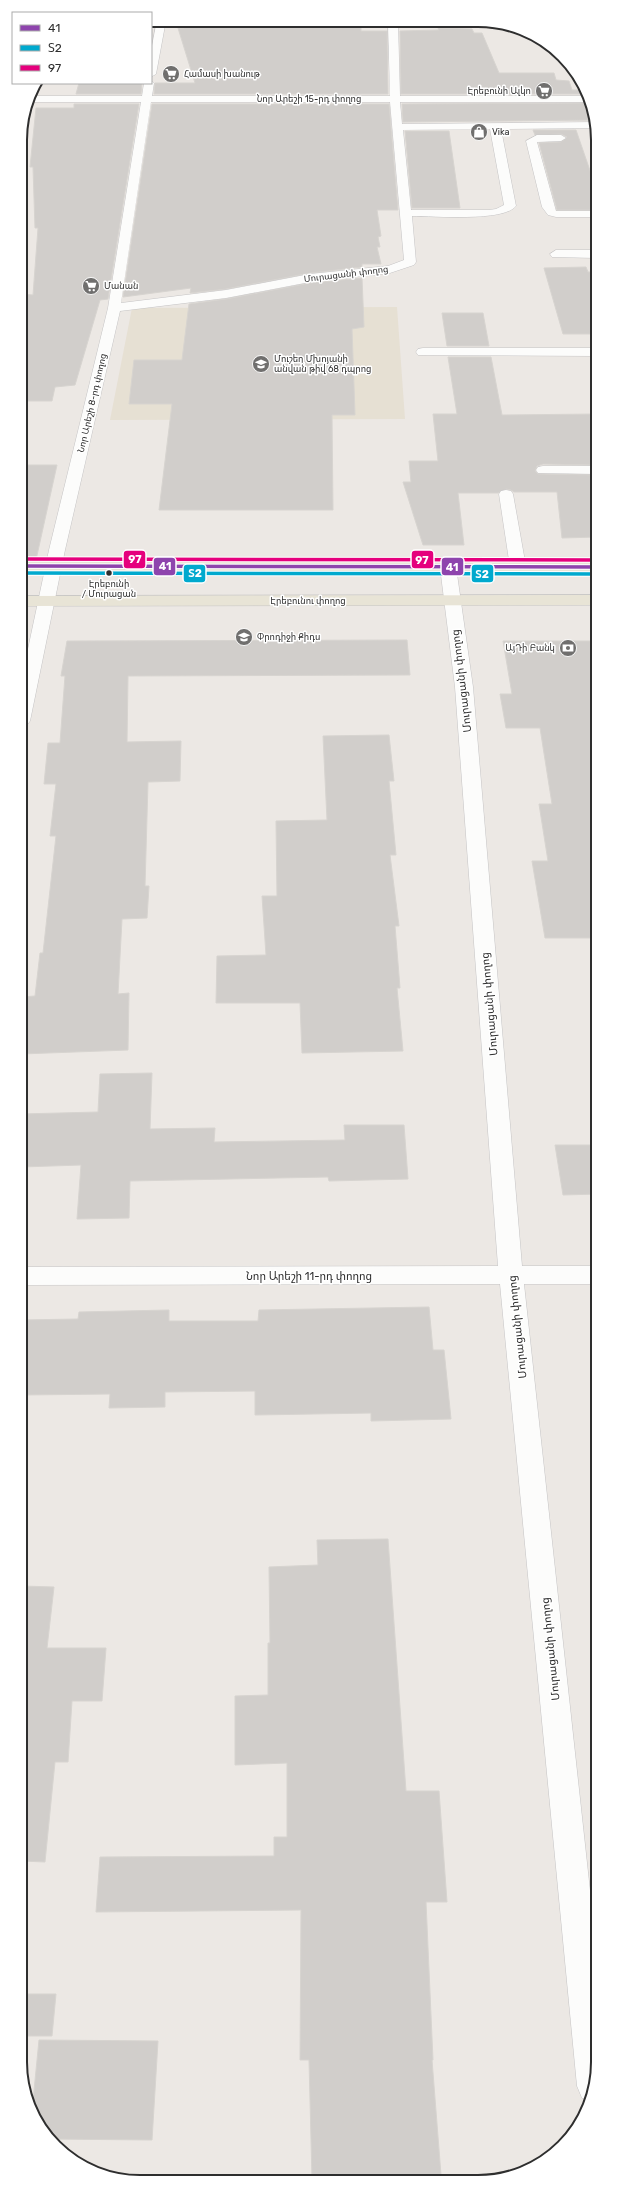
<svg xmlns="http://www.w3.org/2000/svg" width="618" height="2202" font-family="Rubik,'Noto Sans Armenian',sans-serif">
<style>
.education{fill:#e6e0d3}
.building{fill:#d1cecb;stroke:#d7d4d0}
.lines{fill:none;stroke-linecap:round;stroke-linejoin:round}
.minor-casing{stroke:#c5c4c5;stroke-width:1}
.major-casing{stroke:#c6c5c4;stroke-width:1}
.minor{fill:#fcfcfb;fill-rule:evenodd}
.major{fill:#e8e4d6;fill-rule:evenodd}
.bus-1-casing{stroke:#fff;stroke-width:5.5}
.bus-2-casing{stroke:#fff;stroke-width:5.5}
.bus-3-casing{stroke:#fff;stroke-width:5.5}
.bus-1{stroke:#8e44ad;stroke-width:3.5}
.bus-2{stroke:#00a9ce;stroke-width:3.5}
.bus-3{stroke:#e5007d;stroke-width:3.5}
.bus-dot{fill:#2e2e2e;stroke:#fff;stroke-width:1.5}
.labels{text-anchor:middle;stroke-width:3;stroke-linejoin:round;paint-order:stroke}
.far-poi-label{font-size:9px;fill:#2e2e2e;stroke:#fff;text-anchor:start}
.far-street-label{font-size:9px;fill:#2e2e2e;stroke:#fff}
.far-bus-label{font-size:9px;fill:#2e2e2e;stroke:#fff}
.street-label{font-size:11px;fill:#2e2e2e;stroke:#fff}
.rim{fill:none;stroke:#2e2e2e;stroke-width:2}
.line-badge{stroke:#fff;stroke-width:1.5}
.badge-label{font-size:11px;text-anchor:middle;font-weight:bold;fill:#fff}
</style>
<rect width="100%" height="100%" fill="#ece8e4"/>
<path class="education" d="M 397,307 L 405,419 L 110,420 L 132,308 Z"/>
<path class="building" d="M 184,20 L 232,21 L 232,23 L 240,23 L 240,26 L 323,26 L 322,21 L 361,21 L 361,31 L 387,31 L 388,94 L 154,94 L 155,83 L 195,83 L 178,28 L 184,28 Z
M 438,28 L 472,29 L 474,33 L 482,33 L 499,73 L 554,73 L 556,80 L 569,81 L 572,90 L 587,90 L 588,94 L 401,94 L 400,31 L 439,30 Z
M 79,83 L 142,83 L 141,94 L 76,94 Z
M 591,103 L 596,120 L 403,122 L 402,104 Z
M 74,104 L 139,104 L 108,299 L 100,300 L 75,385 L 55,387 L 52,401 L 21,401 L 20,294 L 33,295 L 38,228 L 35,228 L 33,167 L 30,167 L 36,108 L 74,108 Z
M 152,104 L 389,104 L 398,210 L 377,210 L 381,236 L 378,237 L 380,247 L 377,247 L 381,264 L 362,264 L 362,267 L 310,273 L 226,289 L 190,293 L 191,288 L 123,297 Z
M 533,130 L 576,130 L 596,188 L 596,210 L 557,210 L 539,143 L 561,142 L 567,137 L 561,134 L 535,135 Z
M 405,131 L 449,131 L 460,208 L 412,208 Z
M 586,267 L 588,272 L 596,272 L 596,334 L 563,334 L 544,268 Z
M 362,278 L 364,327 L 352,329 L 355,415 L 332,415 L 333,510 L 159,510 L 172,404 L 129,404 L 134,360 L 182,360 L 189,304 L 226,299 L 310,283 Z
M 442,313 L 483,313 L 489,346 L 447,346 Z
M 448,357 L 491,357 L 502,415 L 596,414 L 596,465 L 543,464 L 537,466 L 535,471 L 538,474 L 596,475 L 596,537 L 562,538 L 557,492 L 514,492 L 511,490 L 506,489 L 498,493 L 458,493 L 464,545 L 423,545 L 403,482 L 411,482 L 409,461 L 438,461 L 433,414 L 457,414 Z
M 21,465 L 57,465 L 36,560 L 21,560 Z
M 407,640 L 410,675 L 128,676 L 127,742 L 181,741 L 180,781 L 148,782 L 145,886 L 149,886 L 147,918 L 122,919 L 118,994 L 129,993 L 128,1050 L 21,1054 L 21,997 L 35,996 L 40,953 L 43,953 L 56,836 L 50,836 L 56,784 L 44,784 L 48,743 L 60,743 L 65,676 L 61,676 L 67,641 Z
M 503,641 L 596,641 L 597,938 L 545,938 L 532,861 L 548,861 L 539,804 L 552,804 L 540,728 L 506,728 L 500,694 L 512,694 Z
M 389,735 L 394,781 L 389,781 L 396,855 L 390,855 L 399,926 L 395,926 L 400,988 L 397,988 L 403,1051 L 302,1053 L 300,1003 L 216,1003 L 217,956 L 266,955 L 262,896 L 277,896 L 276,821 L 327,820 L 323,736 Z
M 152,1073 L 150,1129 L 215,1128 L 214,1142 L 345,1140 L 344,1125 L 404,1125 L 408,1179 L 329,1181 L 328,1177 L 130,1181 L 129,1218 L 77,1219 L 81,1165 L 21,1167 L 21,1114 L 98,1112 L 100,1074 Z
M 555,1145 L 597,1145 L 597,1194 L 563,1195 Z
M 429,1307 L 433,1350 L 444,1350 L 451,1419 L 371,1421 L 371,1413 L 255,1415 L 255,1391 L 165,1392 L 165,1407 L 109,1408 L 110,1394 L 22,1395 L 21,1320 L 78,1319 L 79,1312 L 169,1310 L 169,1321 L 258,1321 L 259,1310 Z
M 388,1539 L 406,1791 L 439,1791 L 447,1902 L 426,1902 L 433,2060 L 432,2060 L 441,2175 L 312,2179 L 309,2060 L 300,2060 L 301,1910 L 96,1912 L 100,1857 L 274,1856 L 274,1837 L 287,1837 L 287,1763 L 235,1765 L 235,1696 L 268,1695 L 268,1643 L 270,1643 L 269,1567 L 318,1565 L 317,1540 Z
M 22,1586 L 54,1587 L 47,1648 L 106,1648 L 102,1701 L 72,1701 L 68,1762 L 55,1762 L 45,1862 L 22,1861 Z
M 22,1994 L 56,1994 L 52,2036 L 22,2036 Z
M 39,2040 L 158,2041 L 152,2140 L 49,2139 L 36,2122 L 32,2111 Z"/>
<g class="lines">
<g class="minor-casing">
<path id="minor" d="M 157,20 L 166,20 L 156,74 L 151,77 L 151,51 Z
M 388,22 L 398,22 L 400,96 L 589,96 L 591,102 L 400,102 L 402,124 L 596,122 L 596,128 L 501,129 L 516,206 C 504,222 433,216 412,216 L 416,262 L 414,265 L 390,273 L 310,282 L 226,298 L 120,311 L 65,550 L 30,721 L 27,725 L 21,726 L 21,682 L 49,550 L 108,308 L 141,102 L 28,102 L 29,96 L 142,96 L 144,83 L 151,83 L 151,81 L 154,83 L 152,96 L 390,96 ZM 151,102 L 390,102 L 404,260 L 388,266 L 310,274 L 226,290 L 121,303 ZM 490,129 L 504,205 L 496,209 L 489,210 L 411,210 L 403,130 Z
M 537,135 L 561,135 L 566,138 L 561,141 L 537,142 L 556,211 L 596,211 L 596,217 L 556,217 L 548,215 L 542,207 L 526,141 Z
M 556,250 L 596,250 L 596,258 L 552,257 L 550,254 Z
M 423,348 L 596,348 L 596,356 L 418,355 L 416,352 L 418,349 Z
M 543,466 L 596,466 L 596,474 L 538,473 L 536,470 L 538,467 Z
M 506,490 L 511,491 L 513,494 L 526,567 L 524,570 L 512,570 L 510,567 L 499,494 L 501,491 Z
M 448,562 L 454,564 L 456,567 L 473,687 L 522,1266 L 597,1266 L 597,1284 L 524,1284 L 598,1964 L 598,2070 L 590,2101 L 582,2098 L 577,2086 L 500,1284 L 21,1285 L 21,1267 L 498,1266 L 455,687 L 440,567 L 442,564 Z"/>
</g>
<g class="major-casing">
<path id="major" d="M 21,561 L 596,562 L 596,572 L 21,571 Z
M 596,595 L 596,605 L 21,606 L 21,596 Z"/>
</g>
<use href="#minor" class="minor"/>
<use href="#major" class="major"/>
<g class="bus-1-casing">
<path id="bus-1" d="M 21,566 L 596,567"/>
</g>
<g class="bus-2-casing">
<path id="bus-2" d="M 21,573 L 596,574"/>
</g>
<g class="bus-3-casing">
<path id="bus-3" d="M 21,559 L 596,560"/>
</g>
<use href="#bus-1" class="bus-1"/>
<use href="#bus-2" class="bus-2"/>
<use href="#bus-3" class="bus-3"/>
</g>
<defs>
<g id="supermarket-disc" transform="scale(0.9)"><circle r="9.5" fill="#706f6e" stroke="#fff"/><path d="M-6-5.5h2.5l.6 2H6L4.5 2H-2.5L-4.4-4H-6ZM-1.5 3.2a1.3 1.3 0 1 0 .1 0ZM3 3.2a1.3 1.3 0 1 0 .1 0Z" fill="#fff"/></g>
<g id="shop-disc" transform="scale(0.9)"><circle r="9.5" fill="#706f6e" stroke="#fff"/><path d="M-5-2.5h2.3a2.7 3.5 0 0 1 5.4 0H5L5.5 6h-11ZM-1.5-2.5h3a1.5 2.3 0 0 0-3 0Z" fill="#fff"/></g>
<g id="school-disc" transform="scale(0.9)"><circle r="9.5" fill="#706f6e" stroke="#fff"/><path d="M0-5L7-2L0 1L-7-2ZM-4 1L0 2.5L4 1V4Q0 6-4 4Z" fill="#fff"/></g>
<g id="bank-disc" transform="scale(0.9)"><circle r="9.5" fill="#706f6e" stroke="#fff"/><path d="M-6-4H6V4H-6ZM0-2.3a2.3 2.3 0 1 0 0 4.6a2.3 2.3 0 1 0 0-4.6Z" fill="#fff"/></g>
</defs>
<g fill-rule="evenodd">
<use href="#supermarket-disc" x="171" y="74"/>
<use href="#supermarket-disc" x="544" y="91"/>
<use href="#shop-disc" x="479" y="132"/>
<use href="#supermarket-disc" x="91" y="286"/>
<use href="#school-disc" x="261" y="364"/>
<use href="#school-disc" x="244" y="637"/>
<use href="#bank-disc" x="568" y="648"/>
</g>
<circle class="bus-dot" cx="109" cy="573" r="3.5"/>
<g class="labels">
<g class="far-poi-label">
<text x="184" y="77">Համասի խանութ</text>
<text x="531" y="94" text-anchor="end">Էրեբունի Ալկո</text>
<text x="492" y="135">Vika</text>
<text x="104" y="289">Մանան</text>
<text x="274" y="362">Մուշեղ Մխոյանի<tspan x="274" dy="10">անվան թիվ 68 դպրոց</tspan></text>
<text x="257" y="640">Փրոդիջի Քիդս</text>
<text x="555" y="651" text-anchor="end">ԱյԴի Բանկ</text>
</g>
<g class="far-street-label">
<text x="309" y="102">Նոր Արեշի 15-րդ փողոց</text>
<text transform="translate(346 274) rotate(-7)" y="3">Մուրացանի փողոց</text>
<text transform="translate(92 403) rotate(-77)" y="3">Նոր Արեշի 8-րդ փողոց</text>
<text x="308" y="604">Էրեբունու փողոց</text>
</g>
<g class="far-bus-label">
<text x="109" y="587">Էրեբունի<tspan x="109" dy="10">/ Մուրացան</tspan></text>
</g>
<g class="street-label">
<text transform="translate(461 681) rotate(-97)" y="4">Մուրացանի փողոց</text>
<text transform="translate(489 1004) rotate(-95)" y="4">Մուրացանի փողոց</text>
<text x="309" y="1280">Նոր Արեշի 11-րդ փողոց</text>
<text transform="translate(517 1327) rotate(-96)" y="4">Մուրացանի փողոց</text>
<text transform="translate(550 1649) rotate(-96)" y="4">Մուրացանի փողոց</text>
</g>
</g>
<path d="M0 0H618V2202H0ZM140 27H478A113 113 0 0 1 591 140V2062A113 113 0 0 1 478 2175H140A113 113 0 0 1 27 2062V140A113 113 0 0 1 140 27Z" fill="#fff" fill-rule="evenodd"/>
<path class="rim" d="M140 27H478A113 113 0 0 1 591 140V2062A113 113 0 0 1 478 2175H140A113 113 0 0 1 27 2062V140A113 113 0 0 1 140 27Z"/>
<g class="line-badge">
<rect x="123" y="550" width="23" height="19" rx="4" fill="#e5007d"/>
<rect x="411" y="550" width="23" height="19" rx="4" fill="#e5007d"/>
<rect x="153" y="557" width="23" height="19" rx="4" fill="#8e44ad"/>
<rect x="441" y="557" width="23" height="19" rx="4" fill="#8e44ad"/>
<rect x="183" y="564" width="23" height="19" rx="4" fill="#00a9ce"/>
<rect x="471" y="564" width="23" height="19" rx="4" fill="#00a9ce"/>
</g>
<g class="badge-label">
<text x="135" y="563">97</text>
<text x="422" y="564">97</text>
<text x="165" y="570">41</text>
<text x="452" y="571">41</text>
<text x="195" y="577">Տ2</text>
<text x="482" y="578">Տ2</text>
</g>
<rect x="12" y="12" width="140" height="72" fill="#ffffff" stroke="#ababab"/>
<rect x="20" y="25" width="20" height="6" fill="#8e44ad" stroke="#ababab"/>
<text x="48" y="32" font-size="12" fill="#2e2e2e">41</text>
<rect x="20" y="45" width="20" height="6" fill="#00a9ce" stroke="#ababab"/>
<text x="48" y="52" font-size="12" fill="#2e2e2e">Տ2</text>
<rect x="20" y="65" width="20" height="6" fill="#e5007d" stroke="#ababab"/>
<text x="48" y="72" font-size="12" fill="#2e2e2e">97</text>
</svg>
